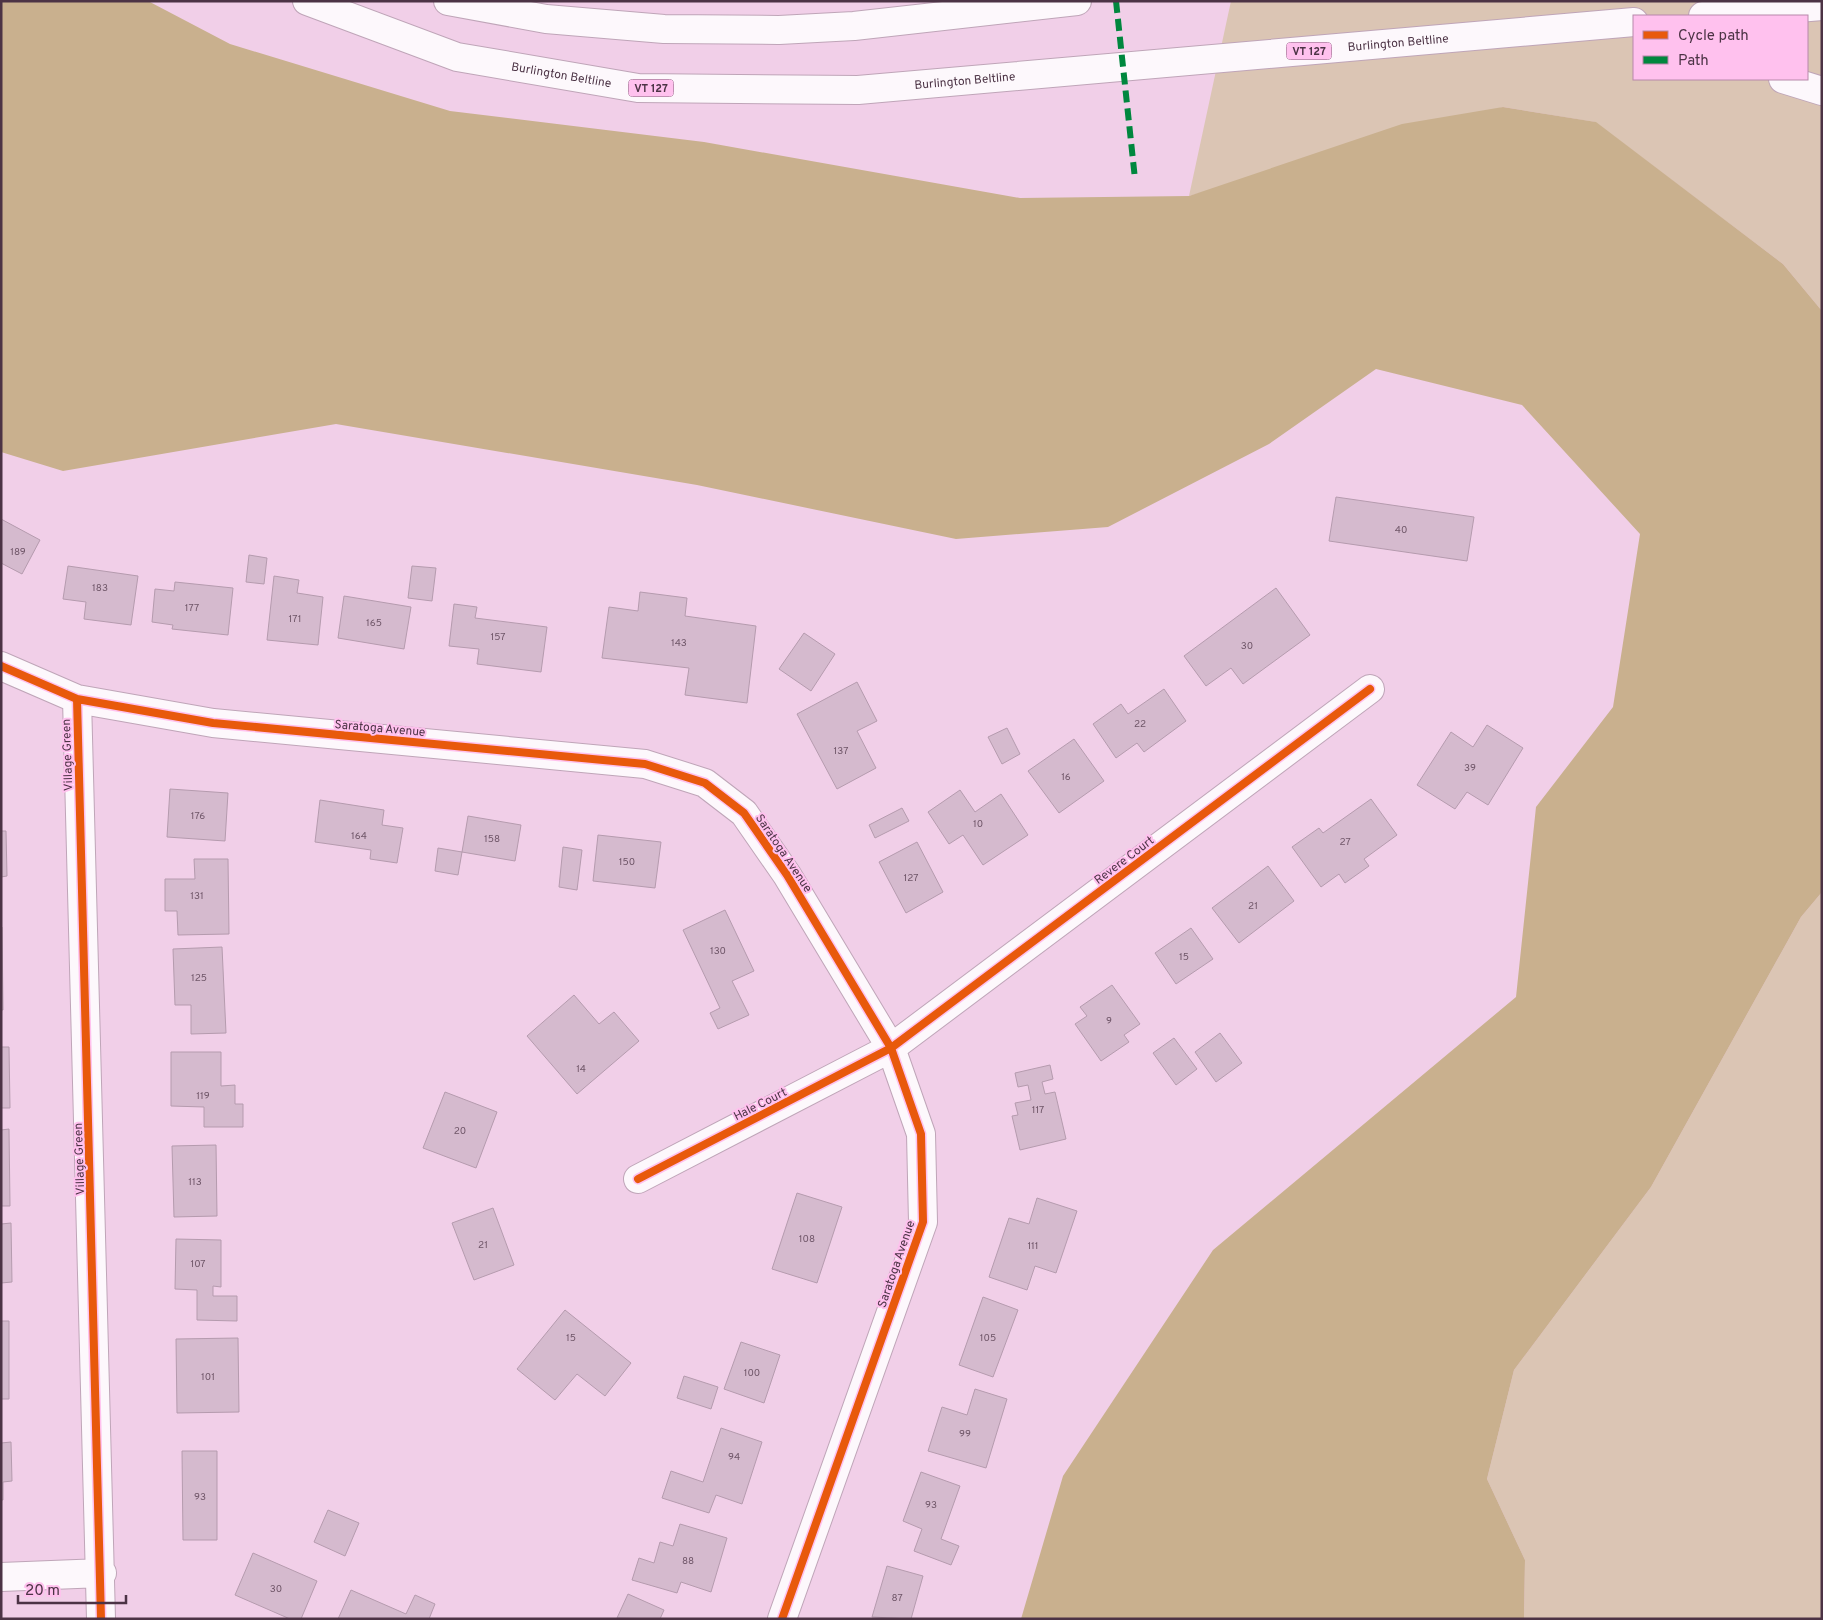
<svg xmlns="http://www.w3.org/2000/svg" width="1823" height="1620" font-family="Overpass,sans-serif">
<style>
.green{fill:#dbc5b4;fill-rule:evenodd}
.forest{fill:#c9b08e}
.building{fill:#d5bace;stroke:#b59bae}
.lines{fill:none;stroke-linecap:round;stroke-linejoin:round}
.street-casing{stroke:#bfa5b8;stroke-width:30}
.primary-casing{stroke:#bfa5b8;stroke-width:30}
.street{stroke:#fdf8fc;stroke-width:28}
.primary{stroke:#fdf8fc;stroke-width:28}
.quiet{stroke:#00873e;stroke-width:6;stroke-dasharray:12 6;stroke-linecap:butt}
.cycleway-casing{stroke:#ffc1ee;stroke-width:11}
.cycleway{stroke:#e8590c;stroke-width:8}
.labels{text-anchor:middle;stroke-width:4;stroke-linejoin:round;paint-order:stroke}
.number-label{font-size:10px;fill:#6f5668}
.shield{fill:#ffc1ee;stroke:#825e78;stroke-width:1}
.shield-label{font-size:11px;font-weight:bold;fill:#4c3345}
.street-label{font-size:12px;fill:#4c3345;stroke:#ffc1ee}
</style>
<rect width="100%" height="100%" fill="#f1cfe8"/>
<path class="green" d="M 1231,1 L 1822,1 L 1822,311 L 1783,264 L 1595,122 L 1503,107 L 1189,196 ZM 1634,16 L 1807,16 L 1807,79 L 1634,79 Z
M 1822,892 L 1822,1619 L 1524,1619 L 1525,1560 L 1487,1479 L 1514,1370 L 1651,1187 L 1801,917 Z"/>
<path class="forest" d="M 1,1 L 148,1 L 230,44 L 450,111 L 704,142 L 1020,198 L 1189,196 L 1402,124 L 1503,107 L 1596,122 L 1783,264 L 1822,311 L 1822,892 L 1801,917 L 1651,1187 L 1514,1370 L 1487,1479 L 1525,1560 L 1524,1619 L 1021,1619 L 1063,1476 L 1213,1250 L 1516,997 L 1536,807 L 1613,707 L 1640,534 L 1522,405 L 1376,369 L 1269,444 L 1108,527 L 956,539 L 697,485 L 336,424 L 63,471 L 1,452 Z"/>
<path class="building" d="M 1336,497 L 1474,517 L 1467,561 L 1329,541 Z
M 1,519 L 40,540 L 22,574 L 1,563 Z
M 249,555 L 267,558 L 264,584 L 246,582 Z
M 68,566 L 138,576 L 131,625 L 84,619 L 86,602 L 63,599 Z
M 412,566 L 436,568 L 432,601 L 408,598 Z
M 274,576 L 299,580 L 297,593 L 323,597 L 318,645 L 267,640 Z
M 175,582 L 233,588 L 228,635 L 172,629 L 173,625 L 152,622 L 155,589 L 174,591 Z
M 1276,588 L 1310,635 L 1243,684 L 1231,668 L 1206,686 L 1184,656 Z
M 640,592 L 687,598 L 685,616 L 756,626 L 747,703 L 685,695 L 689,668 L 602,658 L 609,607 L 638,611 Z
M 344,596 L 411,607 L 404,649 L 338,638 Z
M 454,604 L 477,607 L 475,618 L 547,627 L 541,672 L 477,664 L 479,649 L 449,646 Z
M 804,633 L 835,654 L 811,691 L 779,669 Z
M 857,682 L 877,721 L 857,731 L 876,768 L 837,789 L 797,714 Z
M 1164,689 L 1186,721 L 1144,752 L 1137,743 L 1116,758 L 1093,724 L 1121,704 L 1128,714 Z
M 1487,725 L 1523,748 L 1488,805 L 1467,792 L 1455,809 L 1417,785 L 1451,732 L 1473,747 Z
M 1007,728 L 1020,754 L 1002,764 L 988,737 Z
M 1074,739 L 1104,781 L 1059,813 L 1028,771 Z
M 170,789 L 228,793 L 225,841 L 167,837 Z
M 960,790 L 975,812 L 1001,794 L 1028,835 L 983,865 L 963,835 L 949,844 L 928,812 Z
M 1371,799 L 1397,835 L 1364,859 L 1369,866 L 1345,883 L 1339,874 L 1321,887 L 1292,847 L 1319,828 L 1323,833 Z
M 320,800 L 384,810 L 382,825 L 403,828 L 397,863 L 370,859 L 371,850 L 315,842 Z
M 902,808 L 909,821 L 875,838 L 869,825 Z
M 468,816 L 521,825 L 515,861 L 462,852 Z
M 1,831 L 6,831 L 7,876 L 1,877 Z
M 598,835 L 661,842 L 655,888 L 593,881 Z
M 917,842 L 943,892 L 906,913 L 879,862 Z
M 563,847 L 582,850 L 577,890 L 559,887 Z
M 438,848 L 462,852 L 458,875 L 435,871 Z
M 194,859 L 228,859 L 229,934 L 178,935 L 177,911 L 165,911 L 165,879 L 195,879 Z
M 1268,866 L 1294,901 L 1239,943 L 1212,908 Z
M 725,910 L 754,971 L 732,981 L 749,1015 L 718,1029 L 710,1013 L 720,1008 L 683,930 Z
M 2,927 L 3,1010 L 1,1010 L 1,927 Z
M 1191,928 L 1213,959 L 1176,984 L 1155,953 Z
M 222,947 L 226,1033 L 191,1034 L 191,1005 L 175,1005 L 173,949 Z
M 1112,985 L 1140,1024 L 1124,1035 L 1129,1042 L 1101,1061 L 1075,1024 L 1087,1016 L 1080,1007 Z
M 574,995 L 599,1024 L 614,1012 L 639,1041 L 577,1094 L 527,1036 Z
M 1220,1033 L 1242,1063 L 1216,1082 L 1195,1052 Z
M 1174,1038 L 1197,1069 L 1176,1085 L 1153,1053 Z
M 1,1047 L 9,1047 L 10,1108 L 1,1108 Z
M 171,1052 L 221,1052 L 221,1086 L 235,1085 L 235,1104 L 243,1104 L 243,1127 L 204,1127 L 204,1107 L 171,1106 Z
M 1050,1065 L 1053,1079 L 1042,1082 L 1045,1094 L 1055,1092 L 1066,1139 L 1020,1150 L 1012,1116 L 1018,1115 L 1015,1103 L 1031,1100 L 1028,1085 L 1018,1087 L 1015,1073 Z
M 445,1092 L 497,1112 L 476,1168 L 423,1148 Z
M 9,1129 L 10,1206 L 1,1206 L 1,1130 Z
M 216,1145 L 217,1216 L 174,1217 L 172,1146 Z
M 797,1193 L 842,1207 L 817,1283 L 772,1269 Z
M 1037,1198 L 1077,1211 L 1056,1273 L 1035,1266 L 1027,1290 L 989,1277 L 1009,1218 L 1029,1224 Z
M 493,1208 L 514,1265 L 474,1280 L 452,1223 Z
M 11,1223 L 12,1282 L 1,1283 L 1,1224 Z
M 176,1239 L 221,1240 L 221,1287 L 213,1286 L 213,1296 L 237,1296 L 237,1321 L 197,1320 L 197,1290 L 175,1289 Z
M 983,1297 L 1018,1310 L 993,1377 L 959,1365 Z
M 565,1310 L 631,1363 L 605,1396 L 577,1374 L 555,1400 L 517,1369 Z
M 1,1321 L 9,1321 L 9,1399 L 1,1399 Z
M 238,1338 L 239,1412 L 177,1413 L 176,1339 Z
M 741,1342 L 780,1355 L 764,1403 L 724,1389 Z
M 684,1376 L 718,1387 L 711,1409 L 677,1398 Z
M 975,1389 L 1007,1399 L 986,1468 L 928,1451 L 942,1407 L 967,1415 Z
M 721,1428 L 762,1442 L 742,1504 L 716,1495 L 709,1513 L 662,1498 L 671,1471 L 703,1482 Z
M 11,1442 L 12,1481 L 3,1482 L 3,1500 L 1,1500 L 1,1443 Z
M 182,1451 L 217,1451 L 217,1540 L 183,1540 Z
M 921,1472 L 960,1486 L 941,1539 L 959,1546 L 951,1565 L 914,1551 L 922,1529 L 903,1521 Z
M 328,1510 L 359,1523 L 345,1556 L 314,1542 Z
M 680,1524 L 727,1538 L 711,1592 L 681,1582 L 677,1593 L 632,1580 L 639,1558 L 654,1563 L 660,1542 L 673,1546 Z
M 253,1553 L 317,1581 L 301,1619 L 290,1619 L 235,1595 Z
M 887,1566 L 923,1576 L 911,1619 L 872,1617 Z
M 351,1590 L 406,1614 L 415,1595 L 435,1604 L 429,1619 L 338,1619 Z
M 628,1594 L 664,1610 L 660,1619 L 617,1618 Z"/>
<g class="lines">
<g class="street-casing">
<path id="street" d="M 1,666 L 77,699 L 213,723 L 645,764 L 705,783 L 744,813 L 787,875 L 891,1048 L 921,1134 L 923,1222 L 782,1619
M 77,699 L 101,1619
M 638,1179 L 891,1048 L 1370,689
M 1,1577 L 102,1573"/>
</g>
<g class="primary-casing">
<g id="primary">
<path id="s1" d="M 307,1 L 457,57 L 638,88 L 858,90 L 1634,22"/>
<path d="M 448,1 L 546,19 L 664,29 L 779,30 L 854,26 L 1077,1"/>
<path d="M 1703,16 L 1822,6"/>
<path d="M 1783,79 L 1822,91"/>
</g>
</g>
<use href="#street" class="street"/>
<use href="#primary" class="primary"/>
<path class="quiet" d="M 1116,1 L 1135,179"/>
<g class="cycleway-casing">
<path id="cycleway" d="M 1,666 L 77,699 L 213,723 L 645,764 L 705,783 L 744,813 L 787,875 L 891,1048 L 921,1134 L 923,1222 L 782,1619
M 77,699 L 101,1619
M 638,1179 L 891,1048 L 1370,689"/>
</g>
<use href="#cycleway" class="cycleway"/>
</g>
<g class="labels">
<g class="number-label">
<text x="1401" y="533">40</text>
<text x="18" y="555">189</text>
<text x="100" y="591">183</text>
<text x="192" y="611">177</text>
<text x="295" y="622">171</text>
<text x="374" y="626">165</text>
<text x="498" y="640">157</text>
<text x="679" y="646">143</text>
<text x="1247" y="649">30</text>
<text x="1140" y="727">22</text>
<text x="841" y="754">137</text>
<text x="1470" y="771">39</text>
<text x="1066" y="780">16</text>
<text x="198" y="819">176</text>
<text x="978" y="827">10</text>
<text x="359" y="839">164</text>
<text x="492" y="842">158</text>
<text x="1345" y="845">27</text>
<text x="627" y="865">150</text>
<text x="911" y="881">127</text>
<text x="197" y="899">131</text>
<text x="1253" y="909">21</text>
<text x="718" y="954">130</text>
<text x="1184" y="960">15</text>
<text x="199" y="981">125</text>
<text x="1109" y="1024">9</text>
<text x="581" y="1072">14</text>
<text x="203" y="1099">119</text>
<text x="1038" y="1113">117</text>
<text x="460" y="1134">20</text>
<text x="195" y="1185">113</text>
<text x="807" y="1242">108</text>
<text x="483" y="1248">21</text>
<text x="1033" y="1249">111</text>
<text x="198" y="1267">107</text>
<text x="571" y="1341">15</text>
<text x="988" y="1341">105</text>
<text x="752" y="1376">100</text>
<text x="208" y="1380">101</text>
<text x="965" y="1437">99</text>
<text x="734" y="1460">94</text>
<text x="200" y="1500">93</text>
<text x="931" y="1508">93</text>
<text x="688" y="1564">88</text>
<text x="276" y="1592">30</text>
<text x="897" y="1601">87</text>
</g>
<g class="shield">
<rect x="1286.5" y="42.5" width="45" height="17" rx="4"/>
<rect x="628.5" y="79.5" width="45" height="17" rx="4"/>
</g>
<g class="shield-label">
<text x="1309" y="55">VT 127</text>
<text x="651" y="92">VT 127</text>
</g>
<g class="street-label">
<text dy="4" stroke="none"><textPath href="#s1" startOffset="1106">Burlington Beltline</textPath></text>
<text dy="4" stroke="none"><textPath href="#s1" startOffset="266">Burlington Beltline</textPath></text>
<text dy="4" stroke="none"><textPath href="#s1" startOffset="671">Burlington Beltline</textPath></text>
<text transform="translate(380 728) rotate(5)" y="4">Saratoga Avenue</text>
<text transform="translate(67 755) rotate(-92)" y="4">Village Green</text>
<text transform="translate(784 853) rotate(56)" y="4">Saratoga Avenue</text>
<text transform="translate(1124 860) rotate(-37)" y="4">Revere Court</text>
<text transform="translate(760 1104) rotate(-27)" y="4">Hale Court</text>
<text transform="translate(79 1159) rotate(-92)" y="4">Village Green</text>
<text transform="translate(896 1264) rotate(-71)" y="4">Saratoga Avenue</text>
</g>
</g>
<rect width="1823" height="1620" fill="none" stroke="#4c3345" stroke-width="5"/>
<rect x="1633" y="15" width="175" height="65" fill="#ffc1ee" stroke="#b788aa"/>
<rect x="1643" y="31" width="25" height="8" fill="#e8590c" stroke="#b788aa"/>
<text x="1678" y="40" font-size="15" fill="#4c3345">Cycle path</text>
<rect x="1643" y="56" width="25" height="8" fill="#00873e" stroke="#b788aa"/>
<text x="1678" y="65" font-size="15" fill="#4c3345">Path</text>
<path d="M18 1595v8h108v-8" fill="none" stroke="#4c3345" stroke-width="2.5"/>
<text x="25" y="1595" font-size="15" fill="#4c3345" stroke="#ffc1ee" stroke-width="4" paint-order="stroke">20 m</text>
</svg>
